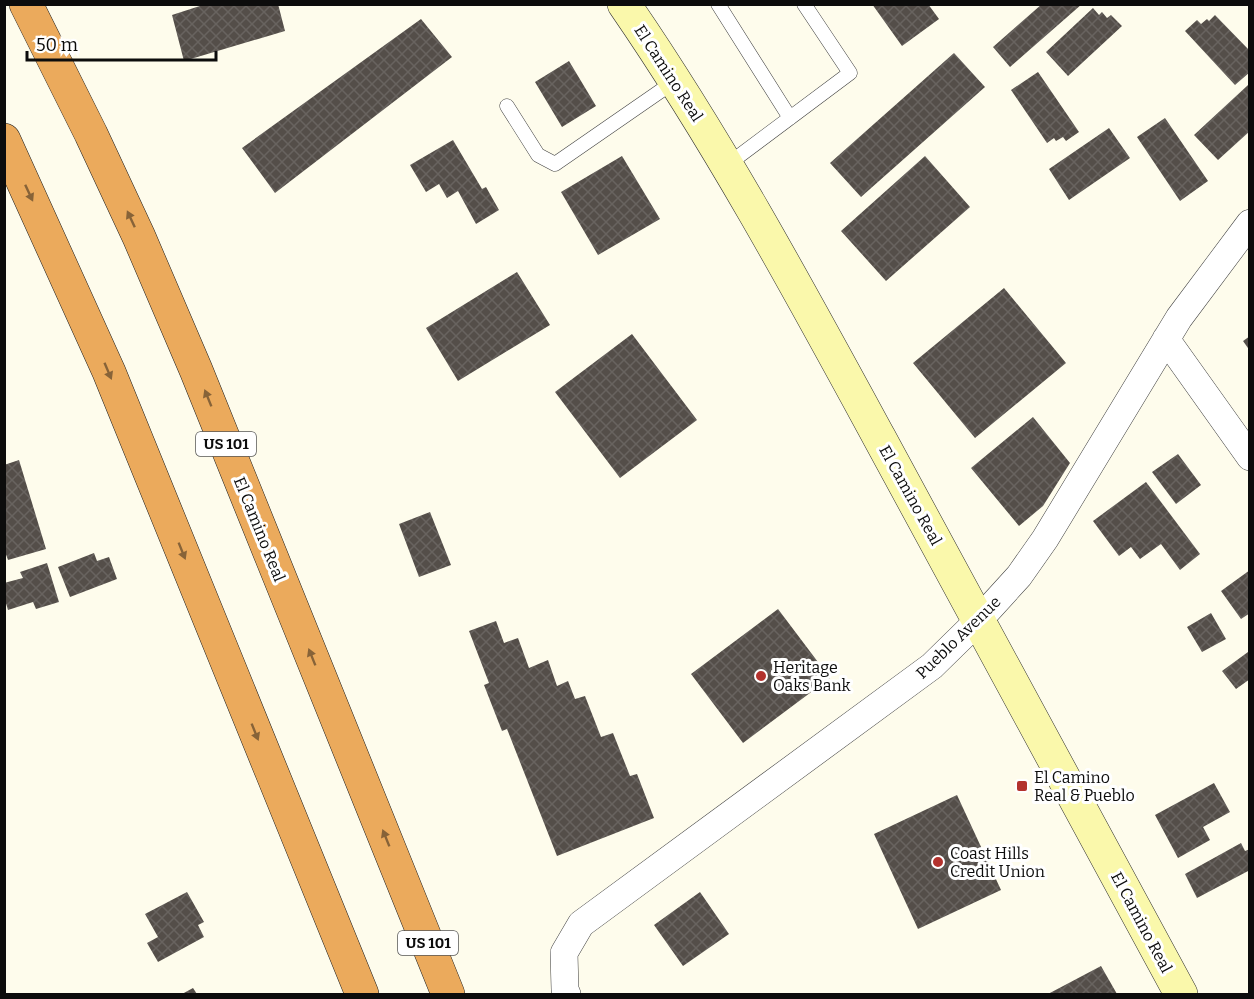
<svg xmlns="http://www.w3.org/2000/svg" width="1254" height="999" font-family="Bitter,serif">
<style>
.building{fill:url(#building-cross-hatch)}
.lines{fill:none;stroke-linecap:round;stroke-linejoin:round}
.service-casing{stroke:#3f3f3f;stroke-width:15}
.minor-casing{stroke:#3f3f3f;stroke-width:28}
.secondary-casing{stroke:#2e2e2e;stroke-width:34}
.motorway-casing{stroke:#1d1d1d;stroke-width:34}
.service{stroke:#fff;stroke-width:14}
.minor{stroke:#fff;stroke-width:27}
.secondary{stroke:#faf8ab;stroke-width:33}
.motorway{stroke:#ebaa5c;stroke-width:33}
.oneway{fill:#876338}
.poi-dot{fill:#b3322d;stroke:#fff;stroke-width:2}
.labels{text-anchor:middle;stroke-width:6;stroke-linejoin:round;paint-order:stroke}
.shield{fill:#fff;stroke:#555;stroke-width:1.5}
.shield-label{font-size:15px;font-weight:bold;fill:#0c0c0c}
.street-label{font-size:16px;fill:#0c0c0c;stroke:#fff}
.poi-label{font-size:16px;fill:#0c0c0c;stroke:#fff;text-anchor:start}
</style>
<defs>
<pattern id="building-cross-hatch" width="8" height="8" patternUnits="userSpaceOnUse" patternTransform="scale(1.5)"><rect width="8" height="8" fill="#544e49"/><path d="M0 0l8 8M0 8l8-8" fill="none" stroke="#68635f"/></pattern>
</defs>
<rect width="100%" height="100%" fill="#fefcec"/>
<path class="building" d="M 206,4 L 278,4 L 285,31 L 184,61 L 172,15 Z
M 872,4 L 928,4 L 939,19 L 902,46 Z
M 1042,4 L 1082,4 L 1010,67 L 993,47 Z
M 1093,8 L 1099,15 L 1102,12 L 1107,18 L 1111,15 L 1122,26 L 1068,76 L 1046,52 Z
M 1215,15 L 1250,51 L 1250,72 L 1235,85 L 1185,31 L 1197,20 L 1201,24 L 1207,19 L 1209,21 Z
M 421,19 L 452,57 L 275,193 L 242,148 Z
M 954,53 L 985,87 L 861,197 L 830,163 Z
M 569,61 L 596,106 L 562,127 L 535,82 Z
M 1038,72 L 1079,132 L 1066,141 L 1063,137 L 1056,141 L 1054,138 L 1047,143 L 1011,90 Z
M 1248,85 L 1250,131 L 1218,160 L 1194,135 Z
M 1165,118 L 1208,181 L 1180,201 L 1137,137 Z
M 1109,128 L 1130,158 L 1069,200 L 1049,169 Z
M 453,140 L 482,189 L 486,187 L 499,210 L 476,224 L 458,191 L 447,198 L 439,184 L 426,192 L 410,165 Z
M 622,156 L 660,219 L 598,255 L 561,192 Z
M 925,156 L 970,207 L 886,281 L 841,231 Z
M 517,272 L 550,325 L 458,381 L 426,328 Z
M 1004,288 L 1066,363 L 975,438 L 913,363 Z
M 632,334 L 697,420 L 620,478 L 555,392 Z
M 1250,336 L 1250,351 L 1243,341 Z
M 1033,417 L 1070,463 L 1043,506 L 1019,526 L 971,468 Z
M 1178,454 L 1201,485 L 1176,504 L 1152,472 Z
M 19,460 L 46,549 L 8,560 L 4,549 L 4,465 Z
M 1146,482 L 1200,554 L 1180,570 L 1161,544 L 1140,559 L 1131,547 L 1119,556 L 1093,521 Z
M 430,512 L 451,565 L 419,577 L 399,524 Z
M 94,553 L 97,561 L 109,557 L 117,579 L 70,597 L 58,567 Z
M 47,563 L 59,602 L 36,609 L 33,602 L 8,610 L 4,597 L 4,583 L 23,578 L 20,572 Z
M 1250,570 L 1250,613 L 1241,619 L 1221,591 Z
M 778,609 L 830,678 L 743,743 L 691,674 Z
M 1211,613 L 1226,639 L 1202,652 L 1187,627 Z
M 496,621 L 504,643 L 518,638 L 529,668 L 548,660 L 557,686 L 568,681 L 575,699 L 585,696 L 601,737 L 613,733 L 630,776 L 637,774 L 654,818 L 557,856 L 507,729 L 502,731 L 484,685 L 489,683 L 469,631 Z
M 1248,652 L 1250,679 L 1236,689 L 1222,671 Z
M 1214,783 L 1230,812 L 1203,827 L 1210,840 L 1178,858 L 1155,815 Z
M 957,795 L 1001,890 L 918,929 L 874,834 Z
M 1241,843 L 1245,851 L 1250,849 L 1250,870 L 1197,898 L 1185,874 Z
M 187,892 L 204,922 L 198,925 L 204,937 L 158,962 L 147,943 L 158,937 L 145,914 Z
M 700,892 L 729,934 L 683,966 L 654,925 Z
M 1101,966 L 1117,994 L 1048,994 Z
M 193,988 L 197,994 L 182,994 Z"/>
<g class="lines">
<g class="service-casing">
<path id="service" d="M 718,4 L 790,118
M 507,106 L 538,155 L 555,164 L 675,81
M 727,165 L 850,73 L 804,4"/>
</g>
<g class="minor-casing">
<path id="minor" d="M 1166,339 L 1250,457
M 567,994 L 565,990 L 564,953 L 581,924 L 932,666 L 979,620 L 1019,576 L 1045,539 L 1179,318 L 1250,223"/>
</g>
<g class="secondary-casing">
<path id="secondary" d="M 624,4 C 719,142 799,290 879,437 C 981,622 1081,808 1181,994"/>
</g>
<g class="motorway-casing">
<path id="motorway" d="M 26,4 L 91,134 L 139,237 L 196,370 L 448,994
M 4,140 L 109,372 L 362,994"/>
</g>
<use href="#service" class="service"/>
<use href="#minor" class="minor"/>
<use href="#secondary" class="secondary"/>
<use href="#motorway" class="motorway"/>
</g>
<defs><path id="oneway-solid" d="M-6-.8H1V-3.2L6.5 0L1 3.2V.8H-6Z" transform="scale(1.5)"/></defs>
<g class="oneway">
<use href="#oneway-solid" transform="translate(29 193) rotate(65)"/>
<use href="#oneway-solid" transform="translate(131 219) rotate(-115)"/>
<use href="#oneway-solid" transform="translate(108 371) rotate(67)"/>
<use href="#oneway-solid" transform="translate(208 398) rotate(-112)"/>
<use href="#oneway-solid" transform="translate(182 551) rotate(68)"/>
<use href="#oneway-solid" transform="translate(312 657) rotate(-112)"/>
<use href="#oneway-solid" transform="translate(255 732) rotate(68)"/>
<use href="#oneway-solid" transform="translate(386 838) rotate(-112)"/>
</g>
<g class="poi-dot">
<circle cx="761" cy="676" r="6"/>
<rect x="1016" y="780" width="12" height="12" rx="3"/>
<circle cx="938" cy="862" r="6"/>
</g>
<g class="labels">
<g class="shield">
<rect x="196" y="432" width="60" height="24" rx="4.5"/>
<rect x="398" y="931" width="60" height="24" rx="4.5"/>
</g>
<g class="shield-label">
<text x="226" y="449">US 101</text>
<text x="428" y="948">US 101</text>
</g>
<g class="street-label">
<text transform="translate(669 73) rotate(57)" y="6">El Camino Real</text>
<text transform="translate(911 495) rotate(61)" y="6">El Camino Real</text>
<text transform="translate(260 529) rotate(68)" y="6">El Camino Real</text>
<text transform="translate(958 637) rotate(-44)" y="6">Pueblo Avenue</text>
<text transform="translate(1142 922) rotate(62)" y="6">El Camino Real</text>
</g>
<g class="poi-label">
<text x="773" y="673">Heritage<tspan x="773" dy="18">Oaks Bank</tspan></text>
<text x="1034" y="783">El Camino<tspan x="1034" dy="18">Real &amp; Pueblo</tspan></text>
<text x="950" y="859">Coast Hills<tspan x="950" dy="18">Credit Union</tspan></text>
</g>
</g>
<rect width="1254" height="999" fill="none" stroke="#0c0c0c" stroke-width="12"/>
<path d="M27 51v9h189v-9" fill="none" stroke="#0c0c0c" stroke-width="3"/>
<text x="36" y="51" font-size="18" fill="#0c0c0c" stroke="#ffffff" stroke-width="4.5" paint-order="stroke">50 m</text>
</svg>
